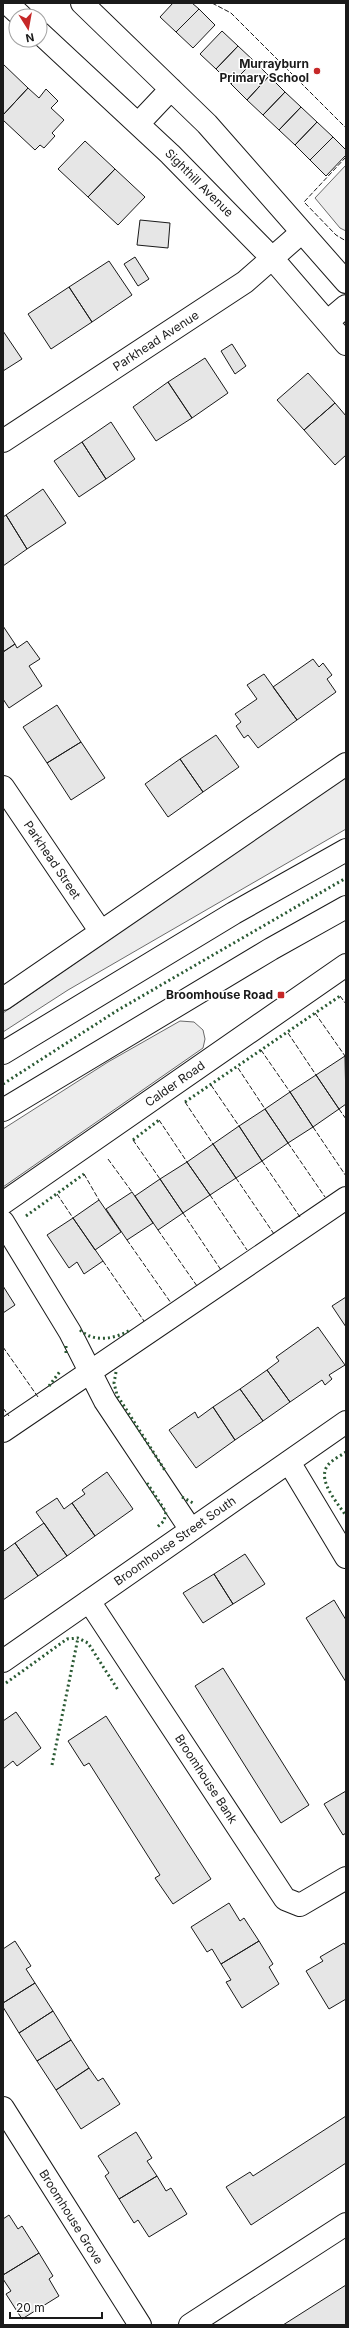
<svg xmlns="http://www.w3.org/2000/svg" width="349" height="2328" font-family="Inter,sans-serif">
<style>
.built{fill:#ededed;stroke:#6a6a6a}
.building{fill:#e6e6e6;stroke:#1a1a1a}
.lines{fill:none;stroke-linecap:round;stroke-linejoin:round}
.minor-casing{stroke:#1a1a1a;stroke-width:24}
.major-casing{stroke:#1a1a1a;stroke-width:24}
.minor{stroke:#fff;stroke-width:22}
.major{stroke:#fff;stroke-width:22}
.hedge{stroke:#2b5a34;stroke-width:3;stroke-dasharray:2 3;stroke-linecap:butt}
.fence{stroke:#1a1a1a;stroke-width:1;stroke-dasharray:5 2;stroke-linecap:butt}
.poi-dot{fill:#c62828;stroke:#fff;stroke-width:1.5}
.labels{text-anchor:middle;stroke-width:3;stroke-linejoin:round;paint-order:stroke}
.poi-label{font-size:12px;font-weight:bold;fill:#1a1a1a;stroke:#fff;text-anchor:end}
.street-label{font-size:12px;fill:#1a1a1a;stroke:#fff}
</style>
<rect width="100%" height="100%" fill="#fff"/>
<path class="built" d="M 346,165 L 346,231 L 340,228 L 315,198 Z
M 346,776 L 346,829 L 68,990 L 3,1032 L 3,1013 Z
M 180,1021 L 194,1022 L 203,1030 L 205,1039 L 203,1048 L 3,1187 L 3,1129 L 108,1062 Z"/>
<path class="building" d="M 173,3 L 192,3 L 199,9 L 176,32 L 160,17 Z
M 199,9 L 215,25 L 193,48 L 176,32 Z
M 222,31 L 238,46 L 216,69 L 200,54 Z
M 238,46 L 254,61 L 231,84 L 216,69 Z
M 254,61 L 269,76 L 247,100 L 231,84 Z
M 3,64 L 28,88 L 3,115 Z
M 269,76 L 285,92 L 263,115 L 247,100 Z
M 28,88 L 39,98 L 46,89 L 58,101 L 51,108 L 64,120 L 52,133 L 55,136 L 44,148 L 40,145 L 35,150 L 3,120 L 3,115 Z
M 285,92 L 301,107 L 279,130 L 263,115 Z
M 301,107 L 317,122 L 295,145 L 279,130 Z
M 317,122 L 333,137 L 310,160 L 295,145 Z
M 333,137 L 346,150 L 346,155 L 326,176 L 310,160 Z
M 85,141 L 115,169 L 88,197 L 58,169 Z
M 115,169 L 145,197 L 118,225 L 88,197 Z
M 140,220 L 170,223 L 168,248 L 137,245 Z
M 135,257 L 149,279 L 138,286 L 124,264 Z
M 109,261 L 132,295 L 92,322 L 69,287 Z
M 69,287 L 92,322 L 51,349 L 28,314 Z
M 3,331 L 22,359 L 3,371 Z
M 232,344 L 246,366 L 235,374 L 221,351 Z
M 205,358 L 228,393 L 192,418 L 168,382 Z
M 308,373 L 335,403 L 304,430 L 277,400 Z
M 168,382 L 192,418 L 156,441 L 133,407 Z
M 335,403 L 346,416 L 346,455 L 335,465 L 304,430 Z
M 111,422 L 135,459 L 106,479 L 82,442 Z
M 82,442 L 106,479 L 79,497 L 54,461 Z
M 43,489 L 66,523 L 27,549 L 6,515 Z
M 6,515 L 27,549 L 3,566 L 3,517 Z
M 3,626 L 15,644 L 3,652 Z
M 27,641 L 40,659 L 29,666 L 42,686 L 9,708 L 3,699 L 3,652 L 15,644 L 17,648 Z
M 313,659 L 319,667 L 323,663 L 332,675 L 327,679 L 336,692 L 297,720 L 273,687 Z
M 264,674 L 297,720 L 258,748 L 248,735 L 244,738 L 236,726 L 241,722 L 235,714 L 257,699 L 247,685 Z
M 57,705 L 81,742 L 47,763 L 23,727 Z
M 216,735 L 239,767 L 203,792 L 180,759 Z
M 81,742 L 105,778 L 71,800 L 47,763 Z
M 180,759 L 203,792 L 168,817 L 145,784 Z
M 345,1056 L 346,1104 L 339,1109 L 316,1075 Z
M 316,1075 L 339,1109 L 313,1127 L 290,1092 Z
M 290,1092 L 313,1127 L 288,1143 L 265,1109 Z
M 265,1109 L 288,1143 L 262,1161 L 239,1126 Z
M 239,1126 L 262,1161 L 236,1178 L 213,1144 Z
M 213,1144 L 236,1178 L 210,1195 L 187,1162 Z
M 187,1162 L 210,1195 L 183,1213 L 160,1179 Z
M 160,1179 L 183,1213 L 158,1230 L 135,1196 Z
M 132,1192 L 153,1223 L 127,1240 L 106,1209 Z
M 99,1200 L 121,1232 L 95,1250 L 73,1218 Z
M 73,1218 L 103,1261 L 84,1274 L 77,1262 L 69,1268 L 47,1235 Z
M 3,1286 L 15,1305 L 3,1313 Z
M 346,1297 L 346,1327 L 332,1306 Z
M 318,1327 L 345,1365 L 329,1375 L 332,1379 L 325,1385 L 322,1380 L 290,1402 L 267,1370 L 279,1361 L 276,1357 Z
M 267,1370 L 290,1402 L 263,1421 L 240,1389 Z
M 240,1389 L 263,1421 L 235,1440 L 213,1407 Z
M 213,1407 L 235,1440 L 196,1468 L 169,1430 L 195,1412 L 198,1418 Z
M 107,1472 L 133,1509 L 95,1536 L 72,1503 L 85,1494 L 82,1490 Z
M 57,1498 L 64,1509 L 72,1503 L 95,1536 L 67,1556 L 36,1512 Z
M 44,1523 L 67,1556 L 38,1576 L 15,1543 Z
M 15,1543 L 38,1576 L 3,1600 L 3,1549 L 4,1551 Z
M 245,1554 L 265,1584 L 233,1604 L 214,1574 Z
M 214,1574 L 233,1604 L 203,1623 L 183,1593 Z
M 334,1600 L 346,1620 L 346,1682 L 306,1618 Z
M 223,1668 L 309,1805 L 281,1823 L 195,1686 Z
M 16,1712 L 41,1748 L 17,1766 L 13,1761 L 3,1769 L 3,1721 Z
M 106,1716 L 211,1879 L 173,1904 L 155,1878 L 160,1875 L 89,1763 L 84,1766 L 68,1741 Z
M 346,1791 L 346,1833 L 343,1835 L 324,1804 Z
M 229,1903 L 240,1921 L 244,1918 L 259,1941 L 221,1964 L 212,1949 L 207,1952 L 191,1927 Z
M 15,1941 L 31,1966 L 26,1969 L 35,1983 L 3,2003 L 3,1949 Z
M 259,1941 L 273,1964 L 269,1967 L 279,1984 L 242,2008 L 226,1982 L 231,1980 L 221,1964 Z
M 344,1943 L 346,1946 L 346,1999 L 329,2009 L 306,1971 L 323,1961 L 320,1957 Z
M 35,1983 L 53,2011 L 19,2033 L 3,2007 L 3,2003 Z
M 53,2011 L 71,2040 L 37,2061 L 19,2033 Z
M 71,2040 L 89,2068 L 56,2090 L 37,2061 Z
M 89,2068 L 98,2081 L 103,2078 L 120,2104 L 81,2129 L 56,2090 Z
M 346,2116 L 346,2163 L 251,2225 L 226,2187 L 250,2172 L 253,2176 Z
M 136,2132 L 152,2158 L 147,2161 L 157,2176 L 119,2199 L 105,2176 L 109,2173 L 98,2156 Z
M 157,2176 L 166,2191 L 171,2188 L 187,2214 L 149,2237 L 138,2220 L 134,2223 L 119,2199 Z
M 9,2215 L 18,2229 L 22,2226 L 39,2253 L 3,2275 L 3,2219 Z
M 39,2253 L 53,2276 L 49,2279 L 59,2296 L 22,2319 L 6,2294 L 11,2291 L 3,2279 L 3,2275 Z
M 346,2285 L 346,2325 L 283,2325 Z"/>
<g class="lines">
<g class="minor-casing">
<path id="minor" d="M 7,3 L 21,16
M 82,3 L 207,124 L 346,282
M 40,33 L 170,154 L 272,258 L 346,344
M 138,124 L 171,89
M 327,322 L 346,306
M 3,441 L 245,282 L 302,232
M 3,787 L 101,932
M 3,999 L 346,764
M 3,1203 L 346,965
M 3,1222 L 70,1332 L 105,1401 L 191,1530
M 3,1431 L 346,1198
M 289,1462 L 346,1557
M 89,1601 L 285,1899 L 300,1905 L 346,1878
M 3,1661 L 346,1422
M 3,2108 L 140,2325
M 190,2325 L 346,2224"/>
</g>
<g class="major-casing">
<path id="major" d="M 3,1053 L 234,913 L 346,850
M 3,1110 L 271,949 L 346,907"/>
</g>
<use href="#minor" class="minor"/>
<use href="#major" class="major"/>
<path class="hedge" d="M 3,1084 L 118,1010 L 346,878
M 185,1102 L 340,996
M 133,1140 L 159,1120
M 26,1216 L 84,1174
M 80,1330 C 94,1343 115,1339 130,1330
M 66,1346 L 66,1356
M 116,1372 L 114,1383 L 117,1395 L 166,1472
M 49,1386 L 61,1370
M 346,1452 C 340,1456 332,1460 328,1465 C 316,1480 338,1503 346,1516
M 147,1483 L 166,1512 L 164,1521 L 156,1528
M 182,1497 L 193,1503
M 6,1683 L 67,1639 L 78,1638 L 88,1643 L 118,1690
M 52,1765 L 78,1638"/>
<path class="fence" d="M 212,3 L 231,13 L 346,128
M 346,157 L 304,202 L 336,235 L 346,241
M 340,996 L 346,1004
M 315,1013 L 345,1056
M 288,1033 L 316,1075
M 261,1050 L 290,1092
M 238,1068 L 265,1109
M 211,1085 L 239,1126
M 185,1102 L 213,1144
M 339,1109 L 346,1119
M 159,1120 L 187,1162
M 313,1127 L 346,1176
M 133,1140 L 160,1179
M 288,1143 L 325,1197
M 108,1159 L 132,1192
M 262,1161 L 300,1217
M 84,1174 L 99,1200
M 236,1178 L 274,1234
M 57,1194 L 73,1218
M 210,1195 L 247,1250
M 183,1213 L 221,1270
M 158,1230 L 197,1286
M 127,1240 L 171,1303
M 103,1261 L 144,1321
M 3,1347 L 38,1397
M 3,1408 L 9,1416"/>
</g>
<g class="poi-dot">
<circle cx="317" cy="71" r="4"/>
<rect x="277" y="991" width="8" height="8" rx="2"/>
</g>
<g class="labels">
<g class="poi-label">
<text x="309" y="68">Murrayburn<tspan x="309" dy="14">Primary School</tspan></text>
<text x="273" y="999">Broomhouse Road</text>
</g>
<g class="street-label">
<text transform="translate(199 183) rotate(45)" y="4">Sighthill Avenue</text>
<text transform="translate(156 341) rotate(-33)" y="4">Parkhead Avenue</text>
<text transform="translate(52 860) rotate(56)" y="4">Parkhead Street</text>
<text transform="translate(175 1084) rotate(-35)" y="4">Calder Road</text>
<text transform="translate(175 1541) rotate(-35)" y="4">Broomhouse Street South</text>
<text transform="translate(206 1779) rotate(57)" y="4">Broomhouse Bank</text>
<text transform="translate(71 2217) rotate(58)" y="4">Broomhouse Grove</text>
</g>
</g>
<rect width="349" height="2328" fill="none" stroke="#1a1a1a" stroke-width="8"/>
<g transform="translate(28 28) rotate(169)"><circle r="19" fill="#ffffff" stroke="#a3a3a3"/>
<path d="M0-3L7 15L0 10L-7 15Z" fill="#c62828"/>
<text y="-6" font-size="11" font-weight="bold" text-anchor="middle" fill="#1a1a1a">N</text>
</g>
<path d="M10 2312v6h92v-6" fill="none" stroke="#1a1a1a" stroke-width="2"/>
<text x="16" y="2312" font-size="12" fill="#1a1a1a" stroke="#ffffff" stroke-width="3" paint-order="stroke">20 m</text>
</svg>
